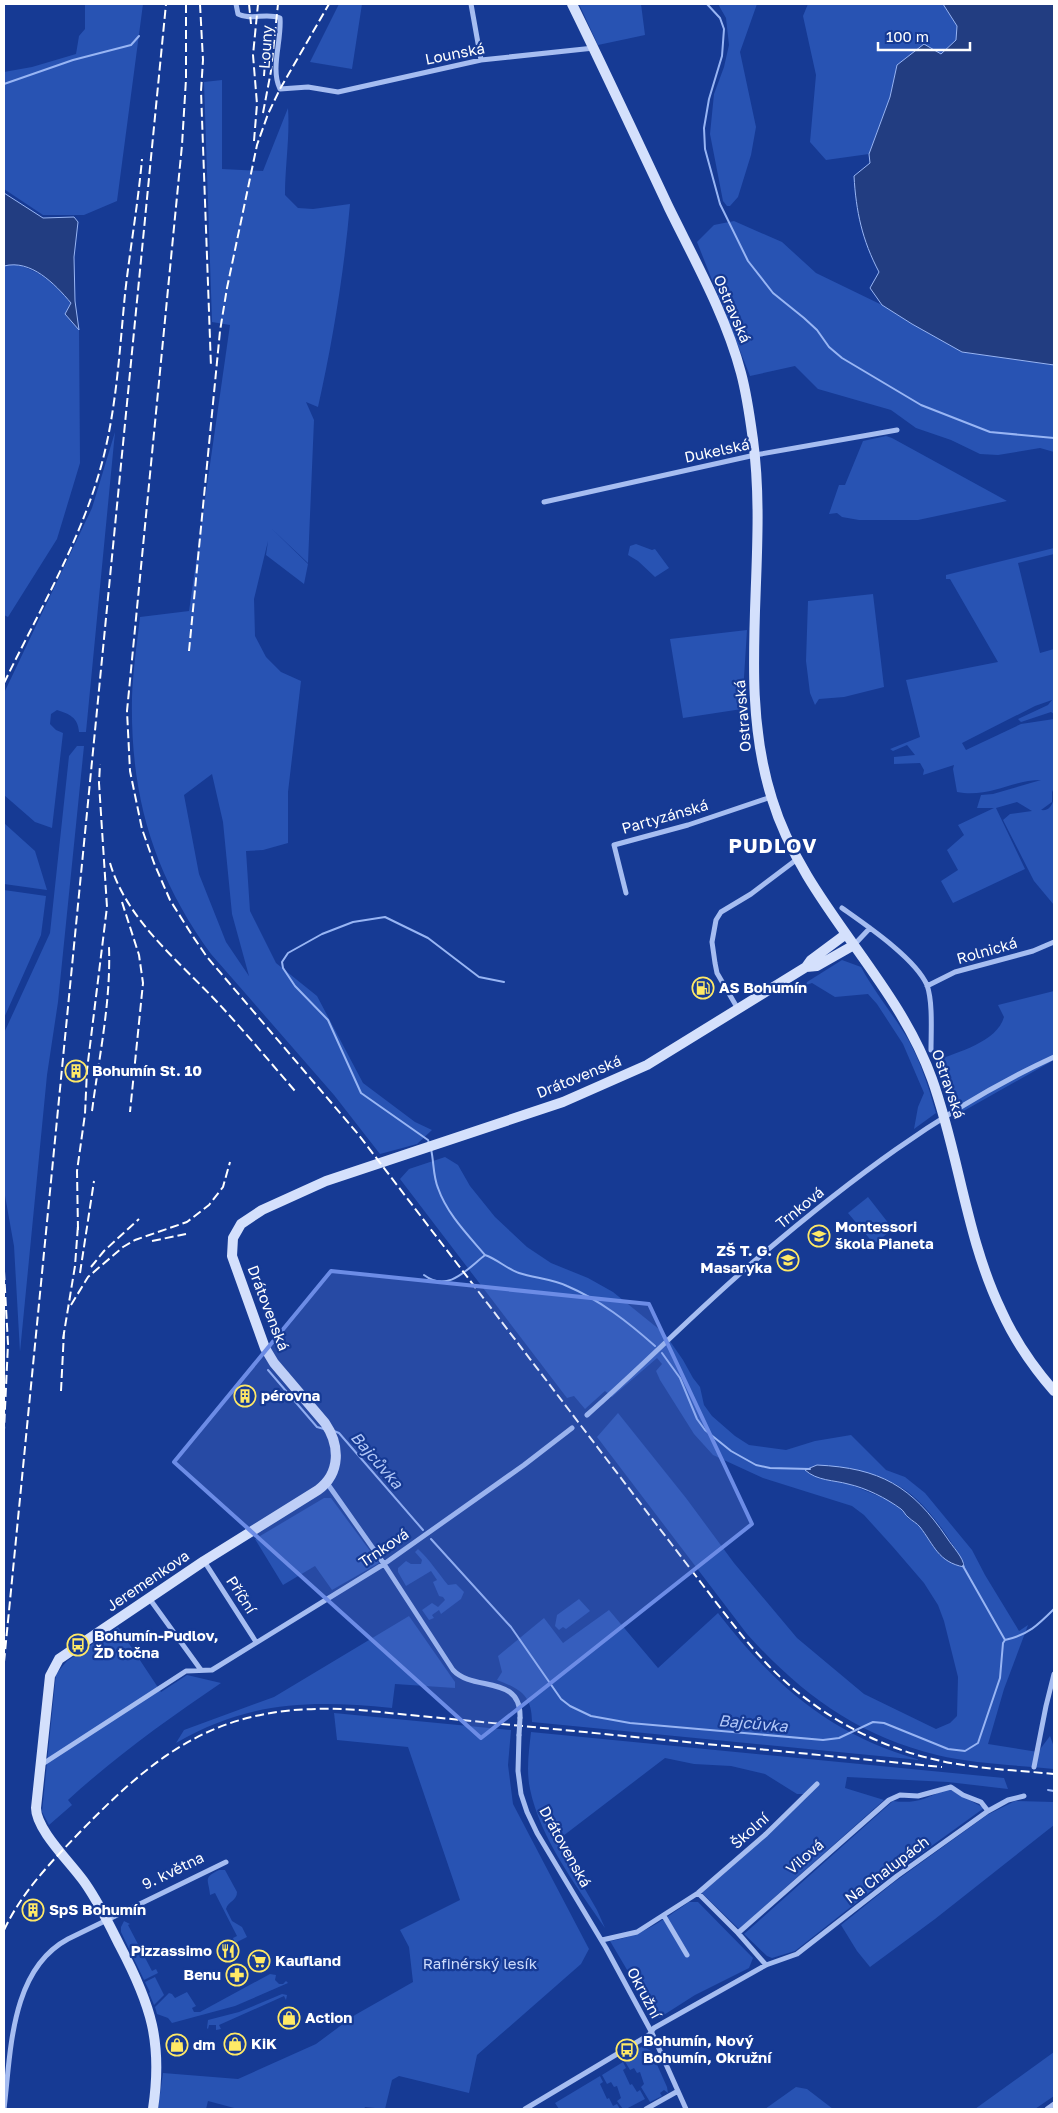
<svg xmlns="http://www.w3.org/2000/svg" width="1058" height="2113" font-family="'Golos Text',sans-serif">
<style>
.green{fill:#2853b3;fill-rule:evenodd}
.water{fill:#223d81;stroke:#98b5f4}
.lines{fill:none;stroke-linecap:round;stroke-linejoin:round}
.stream{stroke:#98b5f4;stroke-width:2}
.street{stroke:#a6bdf1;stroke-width:5}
.secondary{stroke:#d4e0fc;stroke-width:10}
.rail{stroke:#fff;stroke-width:2;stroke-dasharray:9 4;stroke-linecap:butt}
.street-bridge{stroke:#a6bdf1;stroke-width:5}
.marked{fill:#6c8ce6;fill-opacity:0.2;stroke:#6c8ce6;stroke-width:4;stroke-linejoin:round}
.labels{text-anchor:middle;stroke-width:4.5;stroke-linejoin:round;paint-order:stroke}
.street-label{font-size:15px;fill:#fff;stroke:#163a94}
.poi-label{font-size:15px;font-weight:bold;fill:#fff;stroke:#163a94;text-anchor:start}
.park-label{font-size:15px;fill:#cddbfc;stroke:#163a94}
.water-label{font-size:16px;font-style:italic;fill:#b2c8f8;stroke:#163a94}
.district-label{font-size:20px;font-weight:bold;letter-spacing:1px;fill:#fff;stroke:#163a94}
</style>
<rect width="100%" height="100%" fill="#163a94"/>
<path class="green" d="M 85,4 L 143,4 L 117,201 L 84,215 L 43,215 L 4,189 L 4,72 L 32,67 L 76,54 L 79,36 L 85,29 Z
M 339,4 L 362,4 L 352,69 L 310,62 Z
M 579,4 L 641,4 L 645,35 L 598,45 Z
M 718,4 L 757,4 L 740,52 L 756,127 L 751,155 L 738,197 L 730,206 L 727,206 L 723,201 L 710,134 L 714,94 L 724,67 L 729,45 L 726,18 Z
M 808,4 L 943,4 L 957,26 L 956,40 L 941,54 L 897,65 L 890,97 L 869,154 L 826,160 L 810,142 L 816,75 L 803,16 Z
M 222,80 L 222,169 L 263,171 L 288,108 C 290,137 285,165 285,195 L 298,208 L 313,209 L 350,204 C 344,272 333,340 318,407 L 306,402 L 314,420 L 308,563 L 271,528 L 308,564 L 304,584 L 266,555 L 268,541 L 254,599 L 255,636 L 266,657 L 281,672 L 301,681 L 288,792 L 288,843 L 263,850 L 246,851 L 250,911 L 276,963 L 317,996 L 363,1083 L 415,1122 L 432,1130 L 417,1144 L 380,1154 L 334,1095 L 211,954 C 153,874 130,795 132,697 C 133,670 137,643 140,617 L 189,611 L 230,325 L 212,322 L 204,82 ZM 212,774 L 223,822 L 232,914 L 249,976 L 226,942 L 199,874 L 184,795 Z
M 734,221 L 782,242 L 816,273 L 882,305 L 912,324 L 962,352 L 1054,365 L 1054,452 L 1040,448 L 998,455 L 980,454 L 951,440 L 916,428 L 891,410 L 818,389 L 795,366 L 750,376 L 697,242 L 714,225 Z
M 15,264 C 41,272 54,282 71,303 L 65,314 L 79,330 L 80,463 L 57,539 L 8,617 L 4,615 L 4,266 Z
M 115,432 L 86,732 L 79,732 C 78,717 69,714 57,710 L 51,714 L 50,724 L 56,730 L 63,733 L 52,828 L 35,822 L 4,795 L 4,693 L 92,508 Z
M 886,436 L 892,438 L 1007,501 L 918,520 L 859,520 L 842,517 L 837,513 L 829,514 L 839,485 L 845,485 L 863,441 Z
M 636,544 L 652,550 L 655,549 L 669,568 L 655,577 L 654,576 L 638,561 L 628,555 L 630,546 Z
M 1054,548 L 1054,554 L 1018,563 L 1040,653 L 1054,649 L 1054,714 L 1051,712 L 1021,722 L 1018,719 L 1048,705 L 1052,700 L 1035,706 L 962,743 L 966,750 L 1021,724 L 1054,719 L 1054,794 L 1052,790 L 1052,802 L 1041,810 C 1049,811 1052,806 1054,798 L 1054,905 L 1034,881 L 1003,820 L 1010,814 L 1032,811 L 1017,802 L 996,808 L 1025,869 L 953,903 L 941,881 L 958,870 L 947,850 L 964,835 L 958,825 L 994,808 L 977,808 L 981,795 L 993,794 L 1041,780 C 1011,780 990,798 957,792 L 953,769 L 954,765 L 923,775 L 924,770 L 920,763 L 894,764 L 894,757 L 915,755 L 907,745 L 893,751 L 890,749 L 920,737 L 906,680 L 998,662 L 950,579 L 946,579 L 946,575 Z
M 873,594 L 884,687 L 844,697 L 819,699 L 815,705 L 810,693 L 806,661 L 808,601 Z
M 747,630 L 742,709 L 683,718 L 670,639 Z
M 77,746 L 84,746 L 58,1002 L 47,1075 L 20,1352 L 14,1246 L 4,1190 L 4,1033 L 50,933 L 69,756 Z
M 4,823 L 35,851 L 47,890 L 4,884 Z
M 4,890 L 46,896 L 41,935 L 4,1018 Z
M 842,960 L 861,967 C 875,993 894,1015 909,1041 C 921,1063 929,1088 936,1113 L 914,1129 L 918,1107 L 924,1093 L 903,1044 L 877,1004 L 868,994 L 835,997 L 812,983 L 806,985 L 807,982 Z
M 1054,991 L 1054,1060 L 960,1113 L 956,1118 L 950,1107 L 935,1061 C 958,1052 997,1042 1004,1017 L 998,1005 Z
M 445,1157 L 458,1165 L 470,1186 L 495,1217 L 527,1247 L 551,1263 L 588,1278 L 613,1292 L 665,1334 L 683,1360 L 693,1378 L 700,1387 L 704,1405 L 712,1416 L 735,1436 L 749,1445 L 786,1450 L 815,1441 L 851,1435 L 886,1470 L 905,1477 L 925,1493 L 972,1550 L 985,1575 L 1019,1631 L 1028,1625 L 1004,1689 L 988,1744 L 1038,1752 L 1050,1736 L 1054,1747 L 1054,1769 C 1016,1765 975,1764 937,1755 C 858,1736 801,1694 747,1634 L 597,1437 L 618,1413 L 686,1498 L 734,1563 L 797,1638 L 864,1694 L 936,1729 L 950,1723 L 957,1716 L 958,1677 L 944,1621 L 938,1605 L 924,1583 L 893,1547 L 864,1515 L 852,1506 L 763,1478 L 713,1455 L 694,1434 L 660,1380 L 656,1371 L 662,1364 L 657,1358 L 612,1397 L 605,1391 L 585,1409 L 574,1396 L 567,1398 L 400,1179 L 409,1169 ZM 856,1470 C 872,1474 888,1479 902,1488 C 927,1503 951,1540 965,1565 L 934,1548 L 919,1525 L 909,1519 L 902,1510 L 888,1500 L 849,1484 L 817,1478 Z
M 868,1197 L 893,1229 L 874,1244 L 848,1213 Z
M 324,1498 L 331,1498 L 379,1563 L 332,1590 L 315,1566 L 283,1585 L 255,1539 Z
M 418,1549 C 430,1560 438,1573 448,1585 L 456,1584 L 464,1592 L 461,1599 L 441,1614 L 439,1610 L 432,1615 L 434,1618 L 429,1620 L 422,1610 L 432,1603 L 438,1607 L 445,1600 L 443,1597 L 439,1596 L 433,1582 L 437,1580 L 431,1571 L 406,1586 L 398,1572 L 398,1568 L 406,1561 L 411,1564 L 421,1564 L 422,1560 L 415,1552 Z
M 579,1599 L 590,1611 L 566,1629 L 563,1627 L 559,1630 L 555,1626 L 557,1615 Z
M 609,1610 L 658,1668 L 718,1613 C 774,1685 830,1735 920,1760 L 532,1722 C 532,1695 520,1689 497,1680 L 502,1672 L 498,1656 L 544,1618 L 563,1643 Z
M 409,1616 L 455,1682 L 455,1688 L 395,1684 L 392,1708 C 309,1700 249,1701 176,1743 L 184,1730 L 274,1697 Z
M 118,1627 L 161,1692 L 187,1675 L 221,1683 C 168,1719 116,1756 68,1800 L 72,1805 L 49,1825 L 42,1812 L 56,1674 L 67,1661 Z
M 334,1713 L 511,1730 L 508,1765 L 513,1804 L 589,1949 L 581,1964 L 477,2055 L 469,2093 L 399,2076 L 392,2080 L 385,2109 L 365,2107 L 364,2109 L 238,2109 L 208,2101 L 206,2109 L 158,2109 L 163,2073 L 238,2079 L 316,2044 L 355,2015 L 413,1982 L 409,1947 L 400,1930 L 460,1900 L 408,1747 L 337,1740 Z
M 531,1732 L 1004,1778 L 1008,1789 L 948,1782 L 847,1777 L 845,1788 L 884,1800 L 739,1929 L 702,1893 L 774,1829 L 810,1794 L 797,1794 L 765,1774 L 731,1766 L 694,1764 L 665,1758 L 563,1836 L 561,1843 L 563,1851 L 597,1910 L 605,1928 C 577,1887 540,1838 530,1789 C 526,1770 529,1751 531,1732 Z
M 945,1789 L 949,1789 L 984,1808 L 890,1876 L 795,1951 L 772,1958 L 767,1956 L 744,1934 L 893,1801 C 914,1804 927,1799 945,1789 Z
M 1015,1801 L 1054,1802 L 1054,1825 L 935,1919 L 870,1967 L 857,1951 L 841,1925 L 893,1883 L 987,1815 Z
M 219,1870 L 225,1870 L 237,1892 C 237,1901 228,1901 226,1909 L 232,1921 L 242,1927 L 247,1937 L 235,1943 L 233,1938 L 237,1936 L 215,1893 L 210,1895 C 209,1880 202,1878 219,1870 Z
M 689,1902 L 698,1902 L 753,1958 L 749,1968 L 695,1995 L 659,2018 L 649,2000 L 636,1985 L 610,1941 C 641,1937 664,1919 689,1902 Z
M 124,1921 L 130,1924 L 128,1925 L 152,1971 L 156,1969 L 158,1973 L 144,1980 L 121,1932 L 121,1927 Z
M 270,1974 L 276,1975 L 275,1980 L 279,1984 L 283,1984 L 286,1981 L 288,1983 L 235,2006 L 172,2023 L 168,2018 L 157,2014 L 155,2007 L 169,1993 L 172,1994 L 175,1998 L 187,1992 L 196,2006 L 192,2008 L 194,2012 L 200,2012 Z
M 155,1977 L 164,1995 L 154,2005 L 149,1993 L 150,1992 L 145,1982 Z
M 282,1994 L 287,1995 L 286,2000 L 284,1996 L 219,2025 L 221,2029 L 216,2030 L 216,2025 L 209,2025 L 208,2029 L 207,2028 L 208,2020 L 239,2012 Z
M 643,2046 L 651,2051 L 667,2087 L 668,2093 L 664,2090 L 660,2093 L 662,2096 L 650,2102 L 641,2087 L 644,2084 L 640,2072 L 637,2073 L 634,2068 L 630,2070 L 623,2058 Z
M 1054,2052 L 1054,2096 L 1035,2109 L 975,2109 Z
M 623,2062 L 626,2068 L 623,2070 L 630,2085 L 632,2084 L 637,2092 L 640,2090 L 645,2099 L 626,2109 L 623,2109 L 617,2101 L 621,2098 L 617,2086 L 614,2087 L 611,2082 L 607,2084 L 602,2075 Z
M 600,2076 L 603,2082 L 600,2084 L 607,2099 L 609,2098 L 613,2106 L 617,2104 L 620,2109 L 559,2109 L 555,2103 Z
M 796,2087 L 807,2089 L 833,2109 L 765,2109 Z"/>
<path class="water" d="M 943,4 L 1054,4 L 1054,365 L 962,352 L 912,324 L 882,305 L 870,288 L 879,272 C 862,240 856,211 854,176 L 870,163 L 869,154 L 890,97 L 897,65 L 924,44 L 941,54 L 956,40 L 957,26 Z
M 4,193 L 43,218 L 74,217 L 78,222 L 74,257 L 75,301 L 79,330 L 65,314 L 71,303 C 55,284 31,259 4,266 Z
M 817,1465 C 880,1468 912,1486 947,1538 C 952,1546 964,1558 964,1567 C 938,1562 934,1545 920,1527 C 917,1523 912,1521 908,1517 C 905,1515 904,1511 901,1509 C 886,1498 866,1488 848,1484 C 834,1480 817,1481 805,1470 Z"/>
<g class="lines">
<path class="stream" d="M 707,4 L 720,18 L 724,29 L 722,56 L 709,99 L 704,128 L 705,149 L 720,204 L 748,261 L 773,293 L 804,318 L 817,330 L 829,347 L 842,358 L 921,405 L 990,432 L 1054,438
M 4,84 L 73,60 L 131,45 L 139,36
M 429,1143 L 428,1140 L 361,1093 L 328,1020 L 295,986 L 283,968 L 282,962 L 288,953 L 322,934 L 353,922 L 385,917 L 428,938 L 479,977 L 504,982
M 431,1149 C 434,1162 433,1176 438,1188 C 447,1214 468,1235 485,1255
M 424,1275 C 448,1293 466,1270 485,1255 C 497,1259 507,1269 519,1273 C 534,1278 552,1279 567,1286 C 600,1300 628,1322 655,1346
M 662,1353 L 680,1378 L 697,1419 L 705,1430 L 731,1451 L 756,1465 L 770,1468 L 810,1469
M 268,1370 L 317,1427 L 324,1429
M 334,1431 L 339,1433 L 423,1530
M 431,1539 L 511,1627 L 561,1699 L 570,1706 L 591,1716 L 630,1723 L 823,1740 L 839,1738 L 873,1722 L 884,1723 L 948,1749 L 965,1751 L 978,1743 L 1000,1678 L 1003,1643 L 1005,1640 C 1028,1635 1038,1625 1054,1609
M 963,1566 L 1005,1640
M 1048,1790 L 1054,1791"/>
<path class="street" d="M 236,4 L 238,14 C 251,21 266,12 280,18 C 282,40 270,69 280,89 L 308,87 L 338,92 L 481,60 L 594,48
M 471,4 L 481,60
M 544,502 L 755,455 L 897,430
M 626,893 L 614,845 L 688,825 L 771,797
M 842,908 C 866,925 915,958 927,985 C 933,1002 931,1032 931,1050
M 854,945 L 870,928
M 927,986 L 955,972 L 1033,951 L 1054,942
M 738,1009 L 717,973 L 715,963 L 712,942 L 716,920 L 721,912 L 751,894 L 796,860
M 587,1415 C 643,1366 695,1312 751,1264 C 844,1184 943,1108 1054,1057
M 327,1483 L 384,1564 L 453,1670 C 473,1692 522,1674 520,1718
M 204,1561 L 256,1642
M 149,1598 L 201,1670
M 519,1735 L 518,1771 L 521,1794 L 527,1812 L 537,1833 L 606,1948 L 652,2033 L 686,2109
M 41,1765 L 186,1671 L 212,1670 L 384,1564 L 524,1465 L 572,1428
M 1034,1767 L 1046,1706 L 1054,1674
M 698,1893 L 738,1933 L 766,1965
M 664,1916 L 687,1955
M 738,1933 L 889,1800 L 900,1795 L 918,1796 L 951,1787 L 963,1795 L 981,1802 L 988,1811
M 602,1940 L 637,1932 L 698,1893 L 766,1834 L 817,1784
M 4,2109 C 11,2052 10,1970 68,1939 L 226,1862
M 525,2109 L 649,2035 L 654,2028 L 766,1965 L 797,1954 L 897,1876 L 988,1811 L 1008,1800 L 1024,1796
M 646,2109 L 678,2091
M 1047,2109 L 1054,2104"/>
<path class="secondary" d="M 572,4 C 605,71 637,140 669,208 C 695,261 726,316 741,373 C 747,395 750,418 753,440 C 769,559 735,683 772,799 C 804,904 895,976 932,1079 C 959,1154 966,1237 1001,1310 C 1014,1339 1033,1367 1054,1391
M 806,967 L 811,960 L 846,934
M 153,2109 C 163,2042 151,2005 120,1946 C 109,1924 99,1903 85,1883 C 72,1864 36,1830 36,1808 L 50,1676 L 59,1659 L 204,1561 L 318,1490 C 341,1473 340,1445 325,1423 L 274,1363 L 265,1348 L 232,1256 L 233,1238 L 241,1224 L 262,1210 L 326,1181 L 563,1102 L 647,1065 L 806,967 L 817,966 L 854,945"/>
<path class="rail" d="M 186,4 L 186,79 L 182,145 L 127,711 L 130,771 L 142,829 L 154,863 L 170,900 L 192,935 L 207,957 L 358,1134 L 702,1584 C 723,1611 743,1639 767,1664 C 812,1711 873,1746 937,1760 C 975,1769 1015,1770 1054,1774
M 200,4 L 203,60 L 201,91 L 211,367
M 249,4 L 251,24
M 264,76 L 267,33
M 263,113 L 271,71 L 278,4
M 254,141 L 257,104 L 253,55 L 258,4
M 189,651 L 220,331 L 227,288 L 257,145 L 268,114 L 280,89 L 329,4
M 4,683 C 36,617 75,551 97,480 C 116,420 119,356 125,294 C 130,249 138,204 142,159
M 110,863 C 127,921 179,961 219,1004 C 245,1032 270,1062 295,1091
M 122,902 L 139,955 L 143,983 L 130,1112
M 92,1111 C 99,1057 111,1002 109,947
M 78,1230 L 77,1171 L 85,1114 L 87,1070 L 107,907 L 99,783 L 100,764
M 152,1241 L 186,1234
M 91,1267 L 104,1251 L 139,1219
M 4,1271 L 8,1344 L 4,1430
M 80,1273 L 94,1181
M 71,1305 L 88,1277 L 123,1247 L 135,1240 L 187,1222 L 209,1205 L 223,1187 L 230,1162
M 63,1339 L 75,1266 L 78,1225
M 61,1391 L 64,1332
M 4,1662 L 166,4
M 4,1930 C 22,1892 51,1862 80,1832 C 167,1742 230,1701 359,1710 L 942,1767"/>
<path class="street-bridge" d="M 519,1735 L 520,1718"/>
</g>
<path class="marked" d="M 331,1271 L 649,1304 L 752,1524 L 481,1738 L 174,1462 Z"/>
<defs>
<g id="fuel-ring" transform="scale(1.125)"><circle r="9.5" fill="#163a94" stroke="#ffe966" stroke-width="1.5"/><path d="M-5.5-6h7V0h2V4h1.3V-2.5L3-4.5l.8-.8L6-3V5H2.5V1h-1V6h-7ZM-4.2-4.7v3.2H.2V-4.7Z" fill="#ffe966"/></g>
<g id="building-ring" transform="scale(1.125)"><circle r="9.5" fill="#163a94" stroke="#ffe966" stroke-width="1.5"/><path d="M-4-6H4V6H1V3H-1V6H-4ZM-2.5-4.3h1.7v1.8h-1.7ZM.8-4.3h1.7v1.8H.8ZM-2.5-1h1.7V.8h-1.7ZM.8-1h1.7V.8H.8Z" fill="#ffe966"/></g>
<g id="school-ring" transform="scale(1.125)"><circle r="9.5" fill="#163a94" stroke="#ffe966" stroke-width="1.5"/><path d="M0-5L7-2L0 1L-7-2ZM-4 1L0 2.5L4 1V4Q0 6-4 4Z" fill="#ffe966"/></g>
<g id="bus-ring" transform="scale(1.125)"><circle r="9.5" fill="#163a94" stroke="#ffe966" stroke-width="1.5"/><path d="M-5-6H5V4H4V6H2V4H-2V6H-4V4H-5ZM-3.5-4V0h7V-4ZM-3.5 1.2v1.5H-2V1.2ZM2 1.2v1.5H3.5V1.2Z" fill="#ffe966"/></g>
<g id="restaurant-ring" transform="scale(1.125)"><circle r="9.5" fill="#163a94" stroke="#ffe966" stroke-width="1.5"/><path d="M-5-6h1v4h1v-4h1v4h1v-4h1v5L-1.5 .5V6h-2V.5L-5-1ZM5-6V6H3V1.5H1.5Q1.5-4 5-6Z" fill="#ffe966"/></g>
<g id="supermarket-ring" transform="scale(1.125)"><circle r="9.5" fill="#163a94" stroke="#ffe966" stroke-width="1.5"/><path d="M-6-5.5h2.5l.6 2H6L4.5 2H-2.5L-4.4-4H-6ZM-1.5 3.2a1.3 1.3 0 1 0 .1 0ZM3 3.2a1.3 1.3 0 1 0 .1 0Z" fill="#ffe966"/></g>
<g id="pharmacy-ring" transform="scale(1.125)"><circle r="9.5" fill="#163a94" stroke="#ffe966" stroke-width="1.5"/><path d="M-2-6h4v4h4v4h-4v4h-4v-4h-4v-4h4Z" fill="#ffe966"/></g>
<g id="shop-ring" transform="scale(1.125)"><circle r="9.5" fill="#163a94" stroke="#ffe966" stroke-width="1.5"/><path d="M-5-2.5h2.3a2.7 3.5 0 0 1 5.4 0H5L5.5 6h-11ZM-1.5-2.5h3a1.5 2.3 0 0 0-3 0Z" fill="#ffe966"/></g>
</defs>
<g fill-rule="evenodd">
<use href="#fuel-ring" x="703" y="988"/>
<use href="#building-ring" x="76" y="1071"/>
<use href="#school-ring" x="819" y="1236"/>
<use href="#school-ring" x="788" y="1260"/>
<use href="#building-ring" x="245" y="1396"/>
<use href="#bus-ring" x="78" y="1645"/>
<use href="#building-ring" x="33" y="1910"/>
<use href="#restaurant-ring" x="228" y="1951"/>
<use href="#supermarket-ring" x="259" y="1961"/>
<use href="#pharmacy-ring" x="237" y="1975"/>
<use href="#shop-ring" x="289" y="2018"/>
<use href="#shop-ring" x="235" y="2044"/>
<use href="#shop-ring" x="177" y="2045"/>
<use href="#bus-ring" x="627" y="2050"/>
</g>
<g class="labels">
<g class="street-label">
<text transform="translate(266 47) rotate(-86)" y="5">Louny</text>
<text transform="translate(455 54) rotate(-11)" y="5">Lounská</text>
<text transform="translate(732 309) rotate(67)" y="5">Ostravská</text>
<text transform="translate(717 451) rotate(-12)" y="5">Dukelská</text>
<text transform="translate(743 716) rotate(-95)" y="5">Ostravská</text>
<text transform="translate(665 817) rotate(-16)" y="5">Partyzánská</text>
<text transform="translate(987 951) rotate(-16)" y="5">Rolnická</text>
<text transform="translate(579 1077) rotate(-22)" y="5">Drátovenská</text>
<text transform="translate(948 1084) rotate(71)" y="5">Ostravská</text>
<text transform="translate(800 1208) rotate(-39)" y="5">Trnková</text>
<text transform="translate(268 1308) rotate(69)" y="5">Drátovenská</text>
<text transform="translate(384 1548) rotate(-34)" y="5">Trnková</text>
<text transform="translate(148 1581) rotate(-34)" y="5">Jeremenkova</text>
<text transform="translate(241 1595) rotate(57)" y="5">Příční</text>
<text transform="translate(750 1831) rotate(-42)" y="5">Školní</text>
<text transform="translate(565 1847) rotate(61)" y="5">Drátovenská</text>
<text transform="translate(805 1857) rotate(-41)" y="5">Vilová</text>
<text transform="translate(887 1870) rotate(-37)" y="5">Na Chalupách</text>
<text transform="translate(173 1871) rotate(-26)" y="5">9. května</text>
<text transform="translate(644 1993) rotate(62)" y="5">Okružní</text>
</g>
<g class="poi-label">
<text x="719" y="993">AS Bohumín</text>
<text x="92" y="1076">Bohumín St. 10</text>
<text x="835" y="1232">Montessori<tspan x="835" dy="17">škola Pianeta</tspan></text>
<text x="772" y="1256" text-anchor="end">ZŠ T. G.<tspan x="772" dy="17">Masaryka</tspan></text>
<text x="261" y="1401">pérovna</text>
<text x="94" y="1641">Bohumín-Pudlov,<tspan x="94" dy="17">ŽD točna</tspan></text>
<text x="49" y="1915">SpS Bohumín</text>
<text x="212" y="1956" text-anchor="end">Pizzassimo</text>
<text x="275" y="1966">Kaufland</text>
<text x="221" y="1980" text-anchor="end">Benu</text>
<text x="305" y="2023">Action</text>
<text x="643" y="2046">Bohumín, Nový<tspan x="643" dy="17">Bohumín, Okružní</tspan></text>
<text x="251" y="2049">KiK</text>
<text x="193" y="2050">dm</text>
</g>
<g class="park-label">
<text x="480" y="1969">Rafinérský lesík</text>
</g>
<g class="water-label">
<text transform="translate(377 1460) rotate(49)" y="6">Bajcůvka</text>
<text transform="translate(753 1723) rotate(5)" y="6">Bajcůvka</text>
</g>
<g class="district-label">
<text x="773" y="853">PUDLOV</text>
</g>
</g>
<rect width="1058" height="2113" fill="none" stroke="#ffffff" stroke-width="10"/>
<path d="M878 42v8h92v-8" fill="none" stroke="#ffffff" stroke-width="2.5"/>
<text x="886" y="42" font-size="15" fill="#ffffff" stroke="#163a94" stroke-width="4" paint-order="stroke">100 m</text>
</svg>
